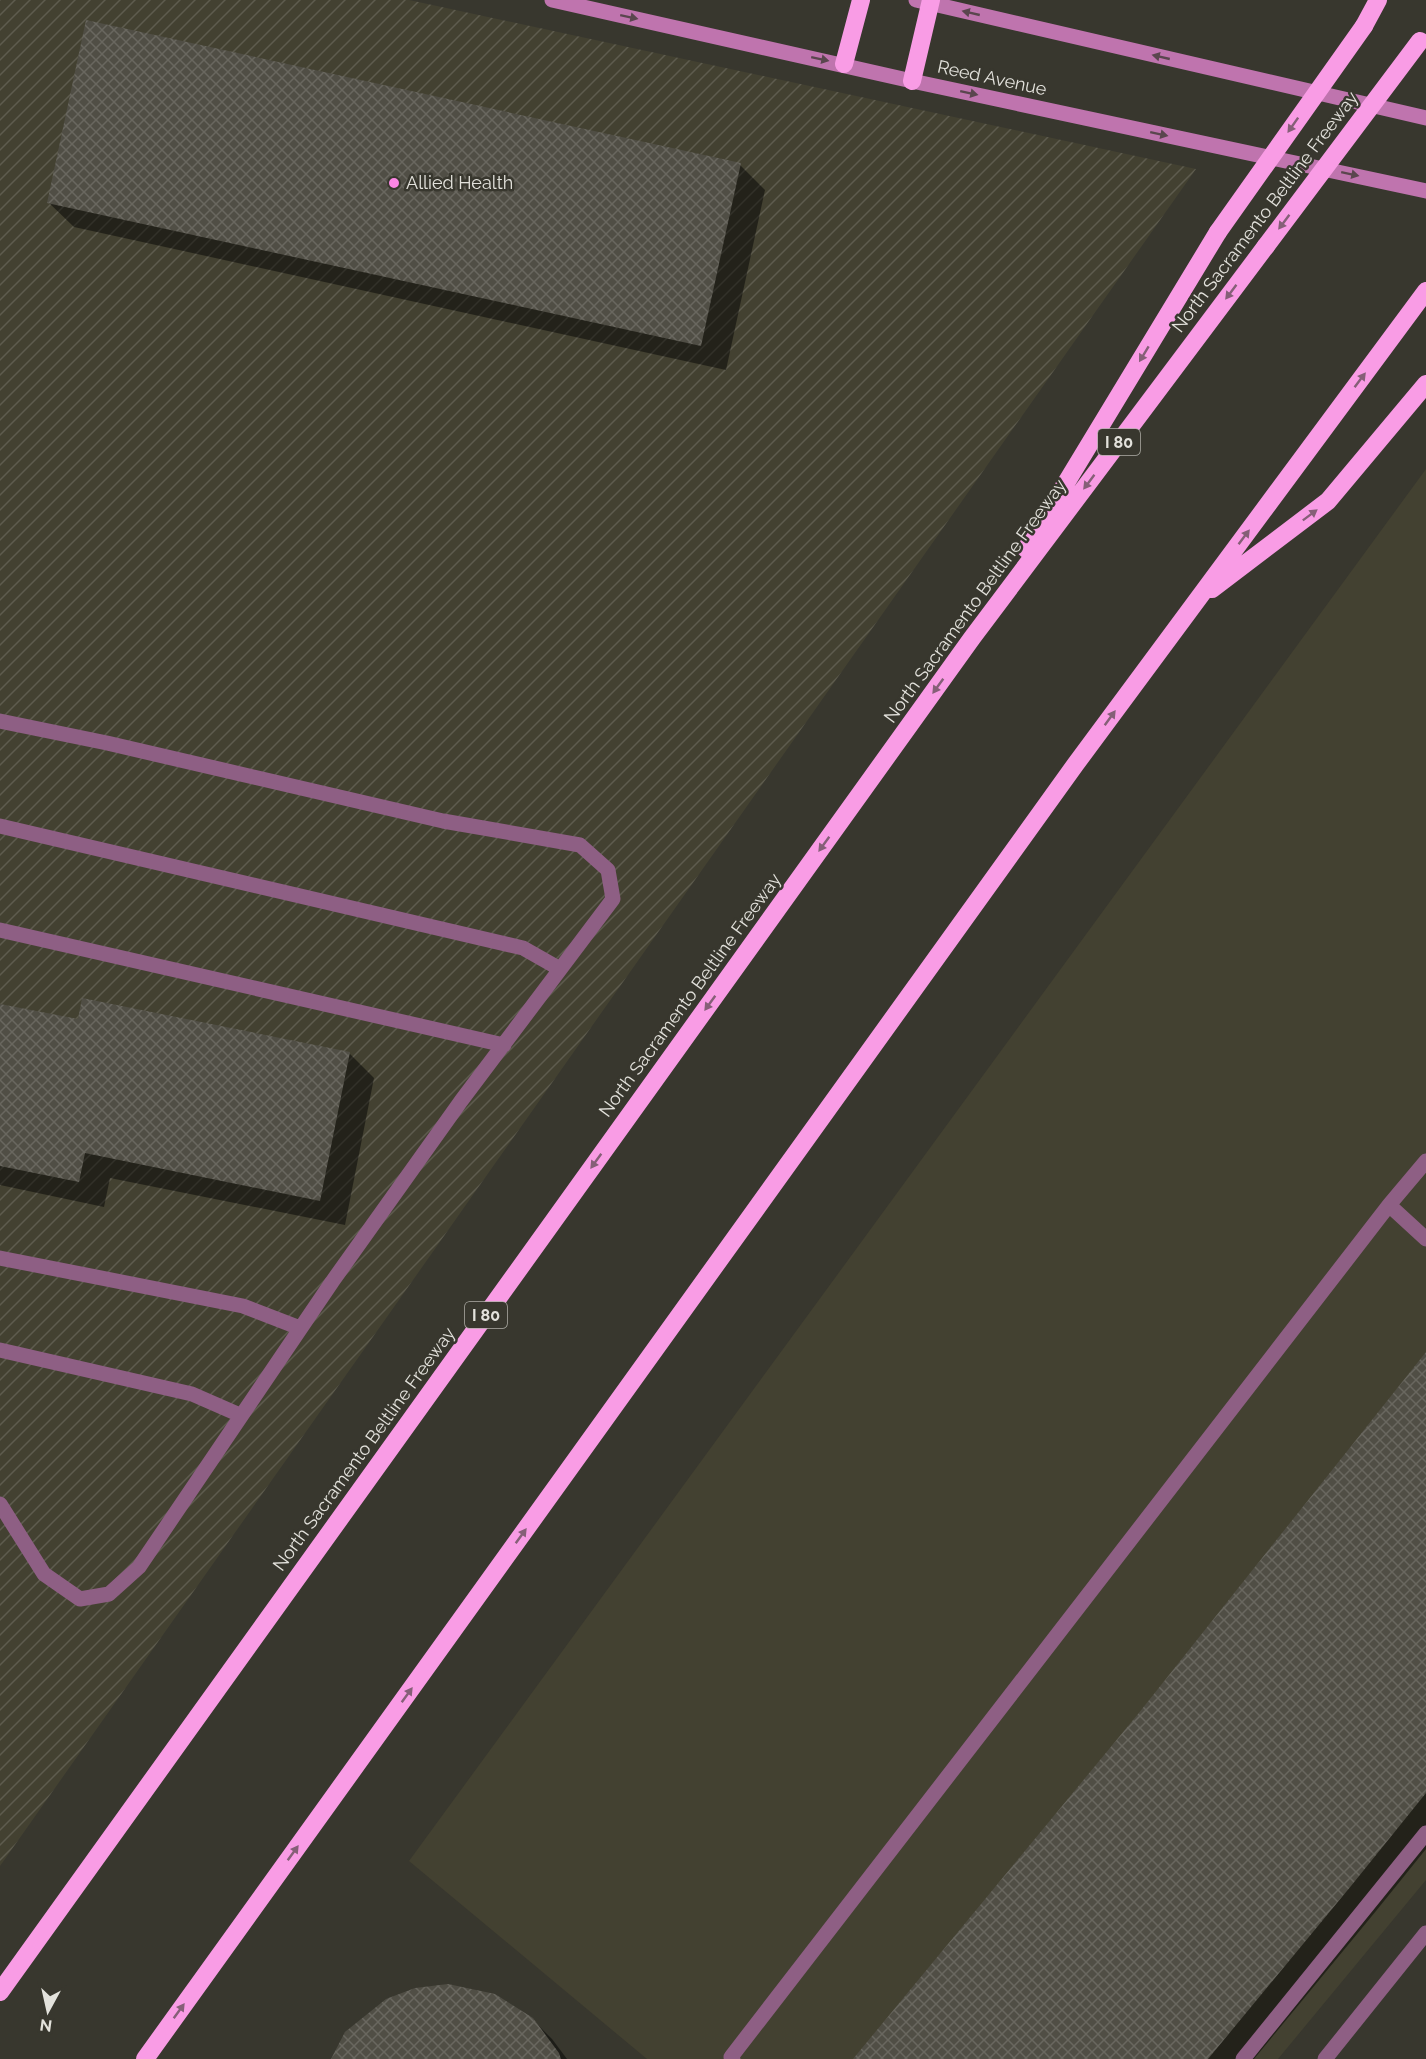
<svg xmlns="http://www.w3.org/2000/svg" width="1426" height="2059" font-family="Raleway,sans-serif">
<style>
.built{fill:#434131}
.industrial{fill:url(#industrial-furrows)}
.shadow{fill:#0007}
.building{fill:url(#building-cross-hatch)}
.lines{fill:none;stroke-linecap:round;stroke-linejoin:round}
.lane{stroke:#8e5f84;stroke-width:15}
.secondary{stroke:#bf74ae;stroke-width:15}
.highway{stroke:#f99ce5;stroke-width:18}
.highway-bridge{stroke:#f99ce5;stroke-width:18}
.oneway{fill:#5a464e}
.oneway2{fill:#855f77}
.poi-dot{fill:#fc86e4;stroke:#38372e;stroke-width:2}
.labels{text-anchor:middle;stroke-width:5;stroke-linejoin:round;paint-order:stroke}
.shield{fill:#38372e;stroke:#b0afa8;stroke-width:1.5}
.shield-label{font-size:16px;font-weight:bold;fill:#e3e2dc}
.street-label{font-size:18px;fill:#e3e2dc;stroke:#38372e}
.poi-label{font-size:18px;fill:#e3e2dc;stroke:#38372e;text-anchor:start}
</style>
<defs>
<pattern id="industrial-furrows" width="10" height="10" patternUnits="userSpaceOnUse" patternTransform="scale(1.5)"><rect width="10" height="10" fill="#434131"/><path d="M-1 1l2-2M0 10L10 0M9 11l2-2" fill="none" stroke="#5e5c4e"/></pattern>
<pattern id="building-cross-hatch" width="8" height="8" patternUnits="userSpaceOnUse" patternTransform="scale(1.5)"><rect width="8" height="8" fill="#504e45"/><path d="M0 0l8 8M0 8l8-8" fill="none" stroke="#69675f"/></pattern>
</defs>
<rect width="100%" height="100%" fill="#38372e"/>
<path class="built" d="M 1426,469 L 1426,1880 L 1278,2059 L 647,2059 L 409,1861 Z"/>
<path class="industrial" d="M 0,0 L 409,0 L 1196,169 L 0,1866 Z"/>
<path class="shadow" d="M 740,165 L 765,190 L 726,370 L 74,227 L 48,202 Z
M 0,1005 L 79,1021 L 349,1053 L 374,1078 L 345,1225 L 110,1178 L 104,1207 L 0,1185 Z
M 1426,1354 L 1426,1849 L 1376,1911 L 1254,2059 L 855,2059 L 1140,1715 Z
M 448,1985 L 532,2019 L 552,2039 L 567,2059 L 334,2059 L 407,1991 L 426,1987 Z"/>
<path class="building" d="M 86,20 L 741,163 L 701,346 L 47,203 Z
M 82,998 L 350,1052 L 320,1201 L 85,1153 L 79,1182 L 0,1166 L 0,1004 L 78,1019 Z
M 1426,1352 L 1426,1793 L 1351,1886 L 1208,2059 L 853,2059 L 1138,1714 Z
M 448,1984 L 495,1994 L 533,2018 L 559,2053 L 561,2059 L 331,2059 L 345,2032 L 386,1999 L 415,1988 Z"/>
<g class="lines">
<path class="lane" d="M 0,721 L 107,743 L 443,821 L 580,845 L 608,870 L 613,899 L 461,1101 L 332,1282 L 139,1567 L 109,1594 L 80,1599 L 44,1574 L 0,1504
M 0,826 L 523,948 L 560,969
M 0,930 L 504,1045
M 1426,1161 L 1389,1205 L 1426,1239
M 0,1258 L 243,1306 L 300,1328
M 0,1350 L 192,1394 L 240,1415
M 733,2059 L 731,2057 L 1389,1205
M 1243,2059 L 1426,1833
M 1325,2059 L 1426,1933"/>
<path class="secondary" d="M 552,0 L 912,81 L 1426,191
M 916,0 L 1426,118"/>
<path class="highway" d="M 1364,26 L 1378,0
M 844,64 L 861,0
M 912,81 L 931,0
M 1026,549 L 1218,232
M 1212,589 L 1328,501 L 1426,384
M 0,1992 L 972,638 L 1266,246
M 145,2059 L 1075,765 L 1426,291"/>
<path class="highway-bridge" d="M 1218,232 L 1364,26
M 1266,246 L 1420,41"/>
</g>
<defs><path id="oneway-solid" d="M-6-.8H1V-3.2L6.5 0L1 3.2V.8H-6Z" transform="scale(1.5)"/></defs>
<g class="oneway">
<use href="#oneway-solid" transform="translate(971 13) rotate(-167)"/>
<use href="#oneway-solid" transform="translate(629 17) rotate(12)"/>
<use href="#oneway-solid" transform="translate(1161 57) rotate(-167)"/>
<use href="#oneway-solid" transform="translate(820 59) rotate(12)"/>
<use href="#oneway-solid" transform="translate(969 93) rotate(12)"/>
<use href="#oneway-solid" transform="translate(1159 134) rotate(12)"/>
<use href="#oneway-solid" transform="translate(1350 174) rotate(12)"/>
</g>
<g class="oneway2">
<use href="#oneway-solid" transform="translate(1293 125) rotate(125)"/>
<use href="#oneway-solid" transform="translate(1284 222) rotate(127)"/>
<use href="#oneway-solid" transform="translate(1231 292) rotate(127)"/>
<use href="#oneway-solid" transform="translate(1144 354) rotate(121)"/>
<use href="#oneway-solid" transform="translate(1360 380) rotate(-53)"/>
<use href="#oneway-solid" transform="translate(1089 482) rotate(127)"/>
<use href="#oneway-solid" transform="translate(1310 515) rotate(-37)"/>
<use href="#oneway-solid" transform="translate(1244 537) rotate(-53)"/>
<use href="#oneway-solid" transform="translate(938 686) rotate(126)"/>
<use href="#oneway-solid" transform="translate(1110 718) rotate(-54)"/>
<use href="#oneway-solid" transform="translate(824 844) rotate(126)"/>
<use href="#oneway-solid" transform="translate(710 1003) rotate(126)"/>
<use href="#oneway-solid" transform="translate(596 1161) rotate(126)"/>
<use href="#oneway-solid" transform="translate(521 1536) rotate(-54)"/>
<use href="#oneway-solid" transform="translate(407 1695) rotate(-54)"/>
<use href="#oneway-solid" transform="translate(293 1853) rotate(-54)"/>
<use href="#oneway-solid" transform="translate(179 2011) rotate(-54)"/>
</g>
<circle class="poi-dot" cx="394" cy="183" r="6"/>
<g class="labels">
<g class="shield">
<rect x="1098" y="429" width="42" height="26" rx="4.5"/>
<rect x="465" y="1302" width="42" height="26" rx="4.5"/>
</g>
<g class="shield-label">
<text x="1119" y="448">I 80</text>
<text x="486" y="1321">I 80</text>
</g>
<g class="street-label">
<text transform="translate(992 78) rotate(12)" y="6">Reed Avenue</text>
<text transform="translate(1265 212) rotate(-53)" y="6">North Sacramento Beltline Freeway</text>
<text transform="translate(975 601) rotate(-54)" y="6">North Sacramento Beltline Freeway</text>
<text transform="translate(690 995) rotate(-54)" y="6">North Sacramento Beltline Freeway</text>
<text transform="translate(364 1449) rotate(-54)" y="6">North Sacramento Beltline Freeway</text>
</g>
<g class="poi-label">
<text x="406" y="189">Allied Health</text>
</g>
</g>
<g transform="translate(48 2011) rotate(188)" stroke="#38372e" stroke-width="4.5" paint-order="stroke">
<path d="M0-4.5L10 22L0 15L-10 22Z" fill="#e3e2dc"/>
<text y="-9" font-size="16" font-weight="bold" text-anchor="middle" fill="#e3e2dc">N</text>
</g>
</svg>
